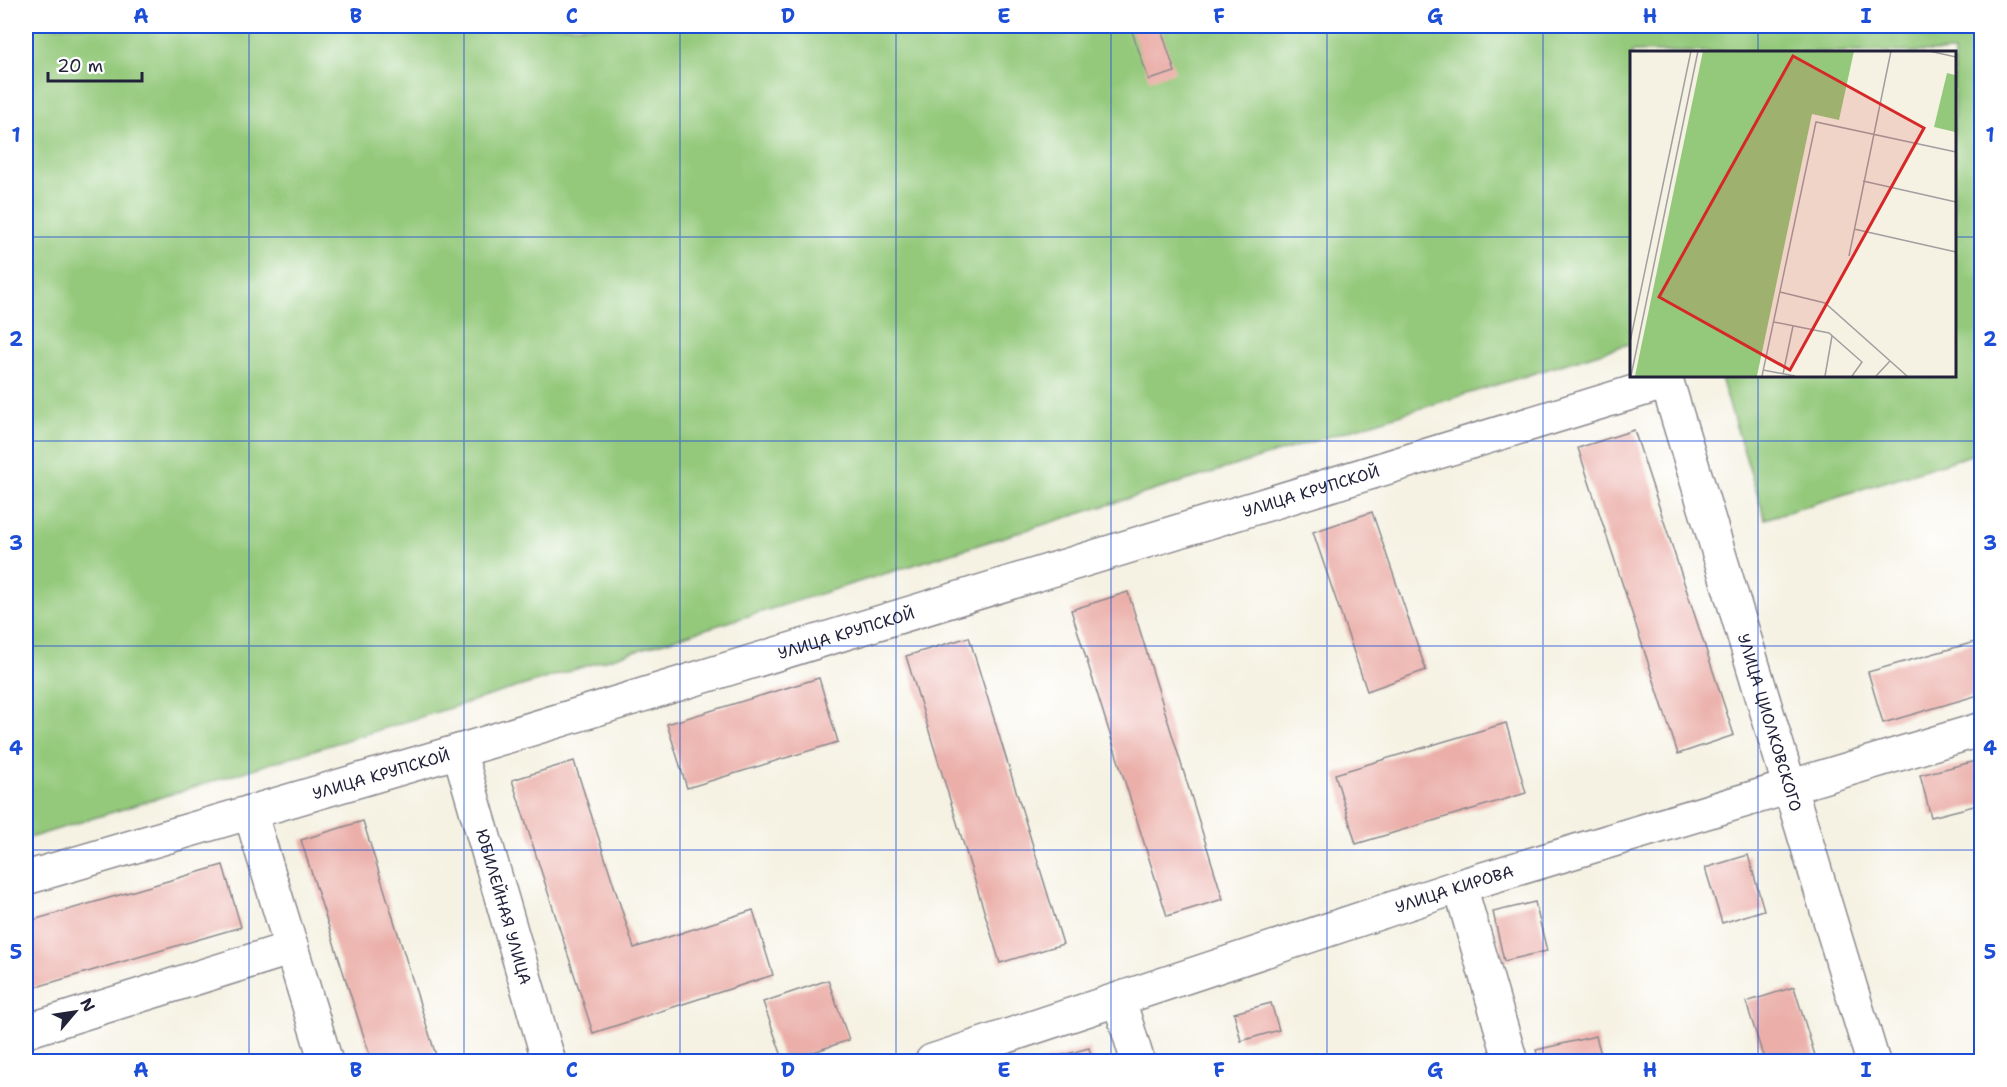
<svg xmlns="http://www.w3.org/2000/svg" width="2007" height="1087" font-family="'Shantell Sans',sans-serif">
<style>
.green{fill:#94c97b;stroke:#5b765b;stroke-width:1.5}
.building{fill:#ebaea8}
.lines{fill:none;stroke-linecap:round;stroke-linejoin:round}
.minor-casing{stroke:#8c8a8f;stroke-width:36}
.minor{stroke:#fff;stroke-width:33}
.grid{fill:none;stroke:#1d4ed8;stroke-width:1.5;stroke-opacity:0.55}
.labels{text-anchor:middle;stroke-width:5;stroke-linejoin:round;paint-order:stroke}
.street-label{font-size:16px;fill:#22223b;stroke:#fff}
.inset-road{fill:none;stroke:#a19fa0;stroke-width:1.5}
.view{fill:#d62828;fill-opacity:0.15;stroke:#d62828;stroke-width:3}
.inset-edge{fill:none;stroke:#22223b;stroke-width:3}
.neatline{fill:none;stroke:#1d4ed8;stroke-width:2}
.grid-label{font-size:20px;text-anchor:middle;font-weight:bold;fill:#1d4ed8}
</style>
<rect width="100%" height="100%" fill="#fff"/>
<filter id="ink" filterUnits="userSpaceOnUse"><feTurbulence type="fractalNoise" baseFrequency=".0167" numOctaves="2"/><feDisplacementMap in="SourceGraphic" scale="12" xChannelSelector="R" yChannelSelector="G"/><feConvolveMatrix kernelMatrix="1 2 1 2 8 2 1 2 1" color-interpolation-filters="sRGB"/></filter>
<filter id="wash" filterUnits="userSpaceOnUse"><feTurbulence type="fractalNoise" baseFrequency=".008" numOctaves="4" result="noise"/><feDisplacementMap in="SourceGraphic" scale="24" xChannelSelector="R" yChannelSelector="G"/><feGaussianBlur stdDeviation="1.35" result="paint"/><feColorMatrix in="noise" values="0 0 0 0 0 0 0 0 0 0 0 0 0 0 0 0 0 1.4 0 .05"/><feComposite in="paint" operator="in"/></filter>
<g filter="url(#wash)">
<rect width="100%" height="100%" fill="#f5f2e3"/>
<path class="green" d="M 26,26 L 1981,26 L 1981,452 L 1765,519 L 1720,375 L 1954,375 L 1954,52 L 1632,52 L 1632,343 L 26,839 Z"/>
<g id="blocks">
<path class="building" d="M 1130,26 L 1160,26 L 1175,72 L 1149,80 Z
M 1634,430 L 1734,735 L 1678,754 L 1578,448 Z
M 1372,512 L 1426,670 L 1367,691 L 1313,532 Z
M 1128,592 L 1223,899 L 1167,916 L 1071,610 Z
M 969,637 L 1063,944 L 1000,963 L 906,656 Z
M 1982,640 L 1982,694 L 1883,723 L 1868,672 Z
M 819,678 L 838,742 L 687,788 L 667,724 Z
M 1506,723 L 1526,793 L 1356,844 L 1335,774 Z
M 1980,760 L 1982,804 L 1931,817 L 1920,775 Z
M 574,761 L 634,948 L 753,910 L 773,975 L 593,1033 L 512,780 Z
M 363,821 L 438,1062 L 372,1062 L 301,840 Z
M 1748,855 L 1764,910 L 1722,923 L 1705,868 Z
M 223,865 L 241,927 L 26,990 L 26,922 Z
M 1535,902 L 1547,951 L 1504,961 L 1493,912 Z
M 828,980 L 849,1040 L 784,1062 L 763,1002 Z
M 1794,987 L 1817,1062 L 1765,1062 L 1746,1002 Z
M 1271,1003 L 1279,1030 L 1241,1041 L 1234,1013 Z
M 1596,1036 L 1603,1062 L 1539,1062 L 1536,1050 Z
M 1089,1048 L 1093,1062 L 1041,1062 L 1041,1061 Z"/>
</g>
</g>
<g filter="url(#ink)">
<use href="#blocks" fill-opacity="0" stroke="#8c8a8f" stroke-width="1.5"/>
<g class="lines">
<g class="minor-casing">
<g id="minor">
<path id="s1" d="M 459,751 L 549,1062"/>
<path d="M 250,812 L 326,1062"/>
<path id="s2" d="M 26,878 L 459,751 L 1667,382 L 1873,1062"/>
<path d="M 1460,886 L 1511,1062"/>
<path d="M 1119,1000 L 1138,1062"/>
<path d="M 26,1031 L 292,948"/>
<path id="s3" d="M 932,1061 L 1460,886 L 1982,729"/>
</g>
</g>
<use href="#minor" class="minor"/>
</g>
</g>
<path class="grid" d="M 249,26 L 249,1062M 464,26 L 464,1062M 680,26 L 680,1062M 896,26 L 896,1062M 1111,26 L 1111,1062M 1327,26 L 1327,1062M 1543,26 L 1543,1062M 1758,26 L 1758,52M 26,237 L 1632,237M 1954,237 L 1982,237M 1758,375 L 1758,1062M 26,441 L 1982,441M 26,646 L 1982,646M 26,850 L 1982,850"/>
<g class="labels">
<g class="street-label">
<text dy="6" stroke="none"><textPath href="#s2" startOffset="1342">УЛИЦА КРУПСКОЙ</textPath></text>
<text dy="6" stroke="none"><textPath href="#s2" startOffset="856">УЛИЦА КРУПСКОЙ</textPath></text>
<text dy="6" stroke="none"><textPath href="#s2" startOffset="2070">УЛИЦА ЦИОЛКОВСКОГО</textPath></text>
<text dy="6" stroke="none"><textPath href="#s2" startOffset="370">УЛИЦА КРУПСКОЙ</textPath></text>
<text dy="6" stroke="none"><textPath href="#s3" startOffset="550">УЛИЦА КИРОВА</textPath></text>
<text dy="6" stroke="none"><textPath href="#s1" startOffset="162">ЮБИЛЕЙНАЯ УЛИЦА</textPath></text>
</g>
</g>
<g transform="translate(1630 51)">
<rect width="326" height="326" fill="#f5f2e3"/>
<path d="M 73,0 L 224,0 L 209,69 L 182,63 L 127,325 L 5,325 ZM 317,22 L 325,24 L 325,81 L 304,76 Z" fill="#94c97b"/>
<path class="inset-road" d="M 299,0 L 326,6M 233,130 L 326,151M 224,178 L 326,201M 219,205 L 261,0M 150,241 L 195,252 L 277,325M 144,271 L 199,282 L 232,311 L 222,325M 0,291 L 61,0M 133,319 L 165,325M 153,323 L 163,275M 1,325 L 68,0M 132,325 L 186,71 L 326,101M 195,325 L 202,285M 246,325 L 260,310"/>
<path class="view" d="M 163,5 L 294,77 L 160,319 L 29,246 Z"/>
<rect width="326" height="326" class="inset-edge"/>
</g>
<rect width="2007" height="1087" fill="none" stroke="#fff" stroke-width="66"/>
<g transform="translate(75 1012) rotate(61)" stroke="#ffffff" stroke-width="4.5" paint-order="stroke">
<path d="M0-4.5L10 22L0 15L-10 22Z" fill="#22223b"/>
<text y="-9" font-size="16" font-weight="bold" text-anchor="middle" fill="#22223b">N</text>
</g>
<path d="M48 72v9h94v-9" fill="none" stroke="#22223b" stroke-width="3"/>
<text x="57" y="72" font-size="18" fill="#22223b" stroke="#ffffff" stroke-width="4.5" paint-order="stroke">20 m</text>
<rect x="33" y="33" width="1941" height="1021" class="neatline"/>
<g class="grid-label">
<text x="141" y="23">A</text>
<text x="356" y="23">B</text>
<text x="572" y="23">C</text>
<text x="788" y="23">D</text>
<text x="1004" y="23">E</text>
<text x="1219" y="23">F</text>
<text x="1435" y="23">G</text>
<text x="1650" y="23">H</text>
<text x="1866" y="23">I</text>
<text x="16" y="142">1</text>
<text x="1990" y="142">1</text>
<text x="16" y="346">2</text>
<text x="1990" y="346">2</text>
<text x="16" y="550">3</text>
<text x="1990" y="550">3</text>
<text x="16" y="755">4</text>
<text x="1990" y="755">4</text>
<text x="16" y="959">5</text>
<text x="1990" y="959">5</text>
<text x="141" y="1077">A</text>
<text x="356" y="1077">B</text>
<text x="572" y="1077">C</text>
<text x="788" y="1077">D</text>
<text x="1004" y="1077">E</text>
<text x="1219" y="1077">F</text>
<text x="1435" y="1077">G</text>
<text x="1650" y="1077">H</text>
<text x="1866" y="1077">I</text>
</g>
</svg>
